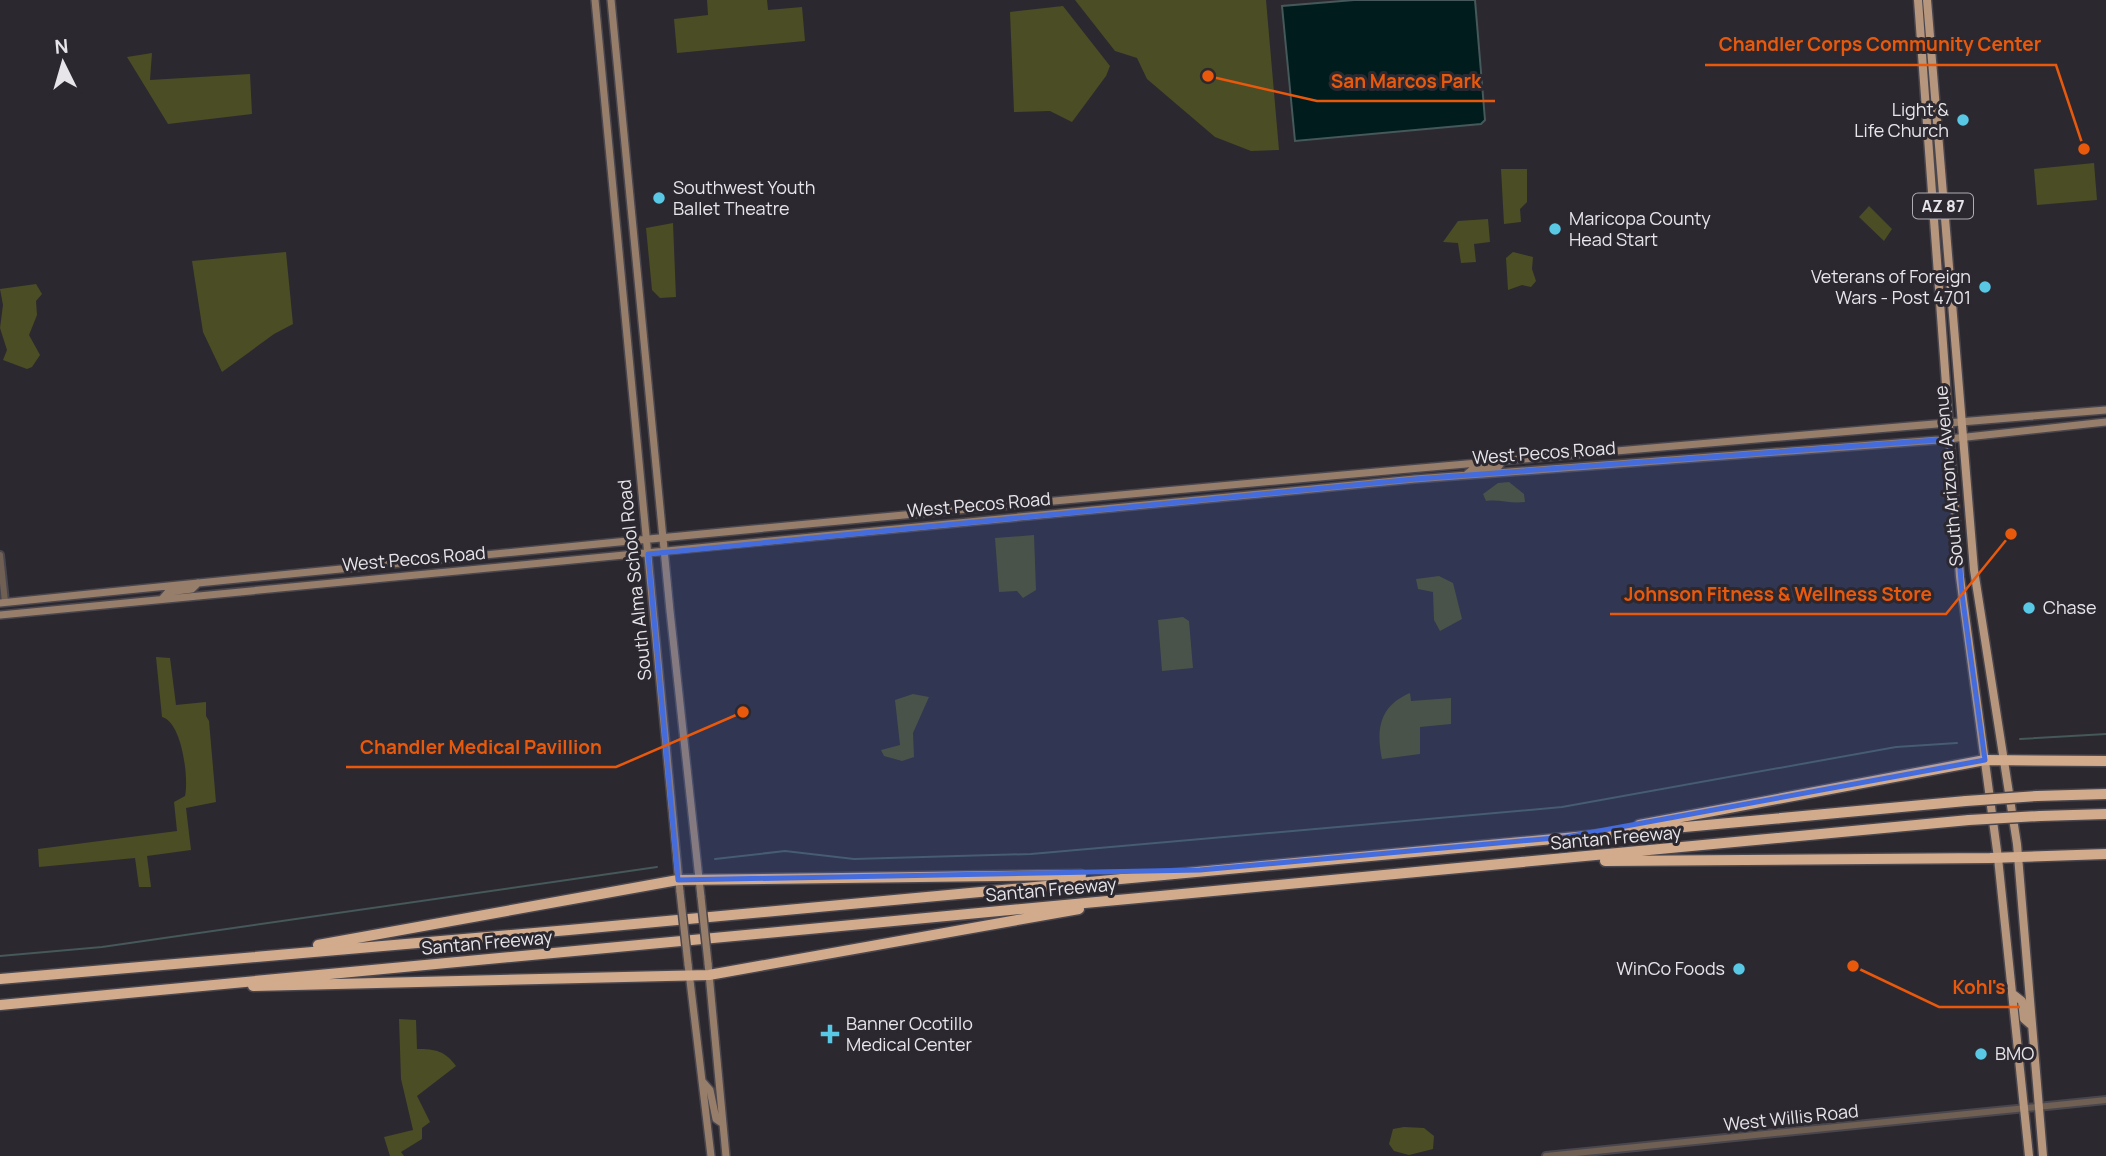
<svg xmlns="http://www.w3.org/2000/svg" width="2106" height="1156" font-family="Manrope,sans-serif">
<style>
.green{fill:#4b4d25}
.water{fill:#001c1c;stroke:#45585a;stroke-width:2}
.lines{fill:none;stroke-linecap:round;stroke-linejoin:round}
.stream{stroke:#45585a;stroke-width:2}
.tertiary-casing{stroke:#4a464e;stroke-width:10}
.secondary-casing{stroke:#4a464e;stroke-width:10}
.primary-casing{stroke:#4a464e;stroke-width:11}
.motorway-casing{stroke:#4a464e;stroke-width:13}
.tertiary{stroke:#706054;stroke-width:6}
.secondary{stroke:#977e6b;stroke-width:7}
.primary{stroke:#b6967c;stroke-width:8}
.motorway{stroke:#d2ab8c;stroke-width:10}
.secondary-bridge-casing{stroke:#4a464e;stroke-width:10;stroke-linecap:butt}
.motorway-bridge-casing{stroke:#4a464e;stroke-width:13;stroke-linecap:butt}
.secondary-bridge{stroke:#977e6b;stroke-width:7}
.motorway-bridge{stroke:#d2ab8c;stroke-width:10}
.marked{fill:#456cdc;fill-opacity:0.2;stroke:#456cdc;stroke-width:5;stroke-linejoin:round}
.poi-dot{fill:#58c8e4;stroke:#2c2830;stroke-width:2.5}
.labels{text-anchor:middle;stroke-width:6;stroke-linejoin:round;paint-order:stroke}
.shield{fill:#2c2830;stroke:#afacb2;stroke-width:2}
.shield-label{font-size:16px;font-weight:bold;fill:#e7e5ea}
.poi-label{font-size:18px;fill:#e7e5ea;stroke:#2c2830;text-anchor:start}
.street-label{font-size:18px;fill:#e7e5ea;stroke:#2c2830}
.leader{fill:none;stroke:#e8590c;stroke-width:2.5}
.callout-dot{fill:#e8590c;stroke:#2c2830;stroke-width:2.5}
.callout-label{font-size:19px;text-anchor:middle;font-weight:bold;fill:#e8590c;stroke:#2c2830;stroke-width:6;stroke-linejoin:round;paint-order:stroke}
</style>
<rect width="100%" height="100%" fill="#2c2830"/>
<path class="green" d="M 707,0 L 767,0 L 768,10 L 802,7 L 805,41 L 677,53 L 674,19 L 708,15 Z
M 1075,0 L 1266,0 L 1279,150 L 1251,151 L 1215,137 L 1147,79 L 1137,58 L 1115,51 Z
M 1063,6 L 1110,66 L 1106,76 L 1072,122 L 1050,111 L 1014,112 L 1010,12 Z
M 152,53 L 150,80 L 250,74 L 252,114 L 168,124 L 127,57 Z
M 2094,163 L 2097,200 L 2037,205 L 2034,169 Z
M 1501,169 L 1527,169 L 1527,202 L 1520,209 L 1521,222 L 1504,224 Z
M 1869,206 L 1892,229 L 1884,241 L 1859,217 Z
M 1488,219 L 1490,242 L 1474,244 L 1476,262 L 1461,263 L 1458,243 L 1443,242 L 1458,221 Z
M 673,223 L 676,297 L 660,298 L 652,290 L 646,228 Z
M 286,252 L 293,324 L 274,334 L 222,372 L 203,332 L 192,261 Z
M 1513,252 L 1533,257 L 1532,269 L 1536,281 L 1531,287 L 1522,285 L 1508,290 L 1506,258 Z
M 36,284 L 42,294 L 36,301 L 37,315 L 29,335 L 40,355 L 32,367 L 27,369 L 3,360 L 7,350 L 0,328 L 3,305 L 0,289 Z
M 1509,482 L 1524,494 L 1525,502 C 1510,504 1500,499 1486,501 L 1483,494 L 1498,483 Z
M 1034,535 L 1036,590 L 1023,598 L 1017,591 L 999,592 L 995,538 Z
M 1439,576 L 1453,583 L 1462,619 L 1440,631 L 1434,620 L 1433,592 L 1418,589 L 1416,579 Z
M 1183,617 L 1189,621 L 1193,668 L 1162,671 L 1158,620 Z
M 156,657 L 170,658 L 176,705 L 206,702 L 206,716 L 209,721 L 216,802 L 186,808 L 191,850 L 147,856 L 151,887 L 139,887 L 135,858 L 39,867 L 38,849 L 177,831 L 174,802 L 185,796 C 189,778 182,722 162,717 Z
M 1410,693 L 1411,701 L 1451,698 L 1451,724 L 1420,727 L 1420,754 L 1382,759 C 1376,730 1379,706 1410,693 Z
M 913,694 L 929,697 L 913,733 L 914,757 L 902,761 L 884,756 L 881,750 L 900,745 L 895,700 Z
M 399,1019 L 416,1020 L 417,1049 C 436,1049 445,1051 456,1066 L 417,1096 L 430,1122 L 422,1128 L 422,1139 L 401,1152 L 404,1156 L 390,1156 L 384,1137 L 413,1130 L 401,1079 Z
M 1404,1127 L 1424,1128 L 1434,1136 L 1433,1149 L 1409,1155 L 1394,1151 L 1389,1144 L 1393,1129 Z"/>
<path class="water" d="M 1354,0 L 1475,0 L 1485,120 L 1481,124 L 1295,141 L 1282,6 Z"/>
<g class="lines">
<path class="stream" d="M 2020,739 L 2106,734
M 715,859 L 785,851 L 854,859 L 1031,854 L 1383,823 L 1562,807 L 1896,747 L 1957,743
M 0,956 L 102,947 L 657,867"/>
<g class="tertiary-casing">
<path id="tertiary" d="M 0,555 L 5,602
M 1546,1156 L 2106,1100"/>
</g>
<g class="secondary-casing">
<path id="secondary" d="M 595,0 L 680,892
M 611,0 L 670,611 L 701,897
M 1467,474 L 1473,469 L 1499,466 L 1503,460
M 162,599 L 168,592 L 192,589 L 198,583
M 0,603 C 701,532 1403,467 2106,410
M 0,615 L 1415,479 L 1939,440 L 2106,422
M 708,963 L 726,1156
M 688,964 L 711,1156
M 703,1082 L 710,1090 L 716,1119 L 722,1123"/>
</g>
<g class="primary-casing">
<path id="primary" d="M 1918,0 L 1960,577 L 1998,858 L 2029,1156
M 1927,0 L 1974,570 L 2017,844 L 2043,1156
M 2013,994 L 2022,1001 L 2024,1019 L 2032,1026"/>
</g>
<g class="motorway-casing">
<path id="motorway" d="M 2037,796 L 2106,794
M 2040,816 L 2106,814
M 1639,825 L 1985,760 L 2106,761
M 1605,861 L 1990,858 L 2106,854
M 318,945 L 678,880 L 1081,875
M 0,979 L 569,930 L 1966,801
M 253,986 L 709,975 L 1079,909
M 0,1005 L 1969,820"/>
</g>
<use href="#tertiary" class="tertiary"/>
<use href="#secondary" class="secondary"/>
<use href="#primary" class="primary"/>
<use href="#motorway" class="motorway"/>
<g class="secondary-bridge-casing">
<path id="secondary-bridge" d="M 680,892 L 688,964
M 701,897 L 708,963"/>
</g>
<g class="motorway-bridge-casing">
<path id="motorway-bridge" d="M 1966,801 L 2037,796
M 1969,820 L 2040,816"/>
</g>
<use href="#secondary-bridge" class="secondary-bridge"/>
<use href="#motorway-bridge" class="motorway-bridge"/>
</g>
<path class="marked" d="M 1950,439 L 1962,594 L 1985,760 L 1566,837 L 1200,870 L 678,880 L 648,554 L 1415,479 Z"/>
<g class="poi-dot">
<circle cx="1963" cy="120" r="7"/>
<circle cx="659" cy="198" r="7"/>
<circle cx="1555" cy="229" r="7"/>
<circle cx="1985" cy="287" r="7"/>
<circle cx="2029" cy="608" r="7"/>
<circle cx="1739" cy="969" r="7"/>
<path d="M826.5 1023.5h7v7h7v7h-7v7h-7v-7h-7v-7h7z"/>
<circle cx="1981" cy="1054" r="7"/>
</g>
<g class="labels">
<rect class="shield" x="1913" y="193.5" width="60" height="25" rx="5"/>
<g class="shield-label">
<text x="1943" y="212">AZ 87</text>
</g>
<g class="poi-label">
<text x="1949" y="116" text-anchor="end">Light &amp;<tspan x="1949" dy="21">Life Church</tspan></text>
<text x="673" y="194">Southwest Youth<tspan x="673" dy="21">Ballet Theatre</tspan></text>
<text x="1569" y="225">Maricopa County<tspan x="1569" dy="21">Head Start</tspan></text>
<text x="1971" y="283" text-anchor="end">Veterans of Foreign<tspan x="1971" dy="21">Wars - Post 4701</tspan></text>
<text x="2043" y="614">Chase</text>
<text x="1725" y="975" text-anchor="end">WinCo Foods</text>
<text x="846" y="1030">Banner Ocotillo<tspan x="846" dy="21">Medical Center</tspan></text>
<text x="1995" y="1060">BMO</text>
</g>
<g class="street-label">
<text transform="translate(1544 453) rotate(-4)" y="6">West Pecos Road</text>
<text transform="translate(1949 476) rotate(-95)" y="6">South Arizona Avenue</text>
<text transform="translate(979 505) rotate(-5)" y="6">West Pecos Road</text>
<text transform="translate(414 559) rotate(-5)" y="6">West Pecos Road</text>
<text transform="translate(635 580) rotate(-96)" y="6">South Alma School Road</text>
<text transform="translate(1616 838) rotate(-5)" y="6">Santan Freeway</text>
<text transform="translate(1051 890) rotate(-5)" y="6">Santan Freeway</text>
<text transform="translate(487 943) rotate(-5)" y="6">Santan Freeway</text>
<text transform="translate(1791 1118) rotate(-6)" y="6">West Willis Road</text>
</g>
</g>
<path class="leader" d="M2084 149L2056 65H1705M1208 76L1317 101H1495M2011 534L1946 614H1610M743 712L616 767H346M1853 966L1939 1007H2020"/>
<g class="callout-dot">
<circle cx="2084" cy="149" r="7"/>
<circle cx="1208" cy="76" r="7"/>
<circle cx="2011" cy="534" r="7"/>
<circle cx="743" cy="712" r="7"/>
<circle cx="1853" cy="966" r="7"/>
</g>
<g class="callout-label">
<text x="1880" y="51">Chandler Corps Community Center</text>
<text x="1406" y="88">San Marcos Park</text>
<text x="1778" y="601">Johnson Fitness &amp; Wellness Store</text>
<text x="481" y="754">Chandler Medical Pavillion</text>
<text x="1979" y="994">Kohl's</text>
</g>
<g transform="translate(63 63) rotate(355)" stroke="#2c2830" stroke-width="5" paint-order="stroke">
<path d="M0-5L12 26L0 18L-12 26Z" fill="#e7e5ea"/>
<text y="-10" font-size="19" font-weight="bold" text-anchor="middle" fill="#e7e5ea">N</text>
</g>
</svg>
